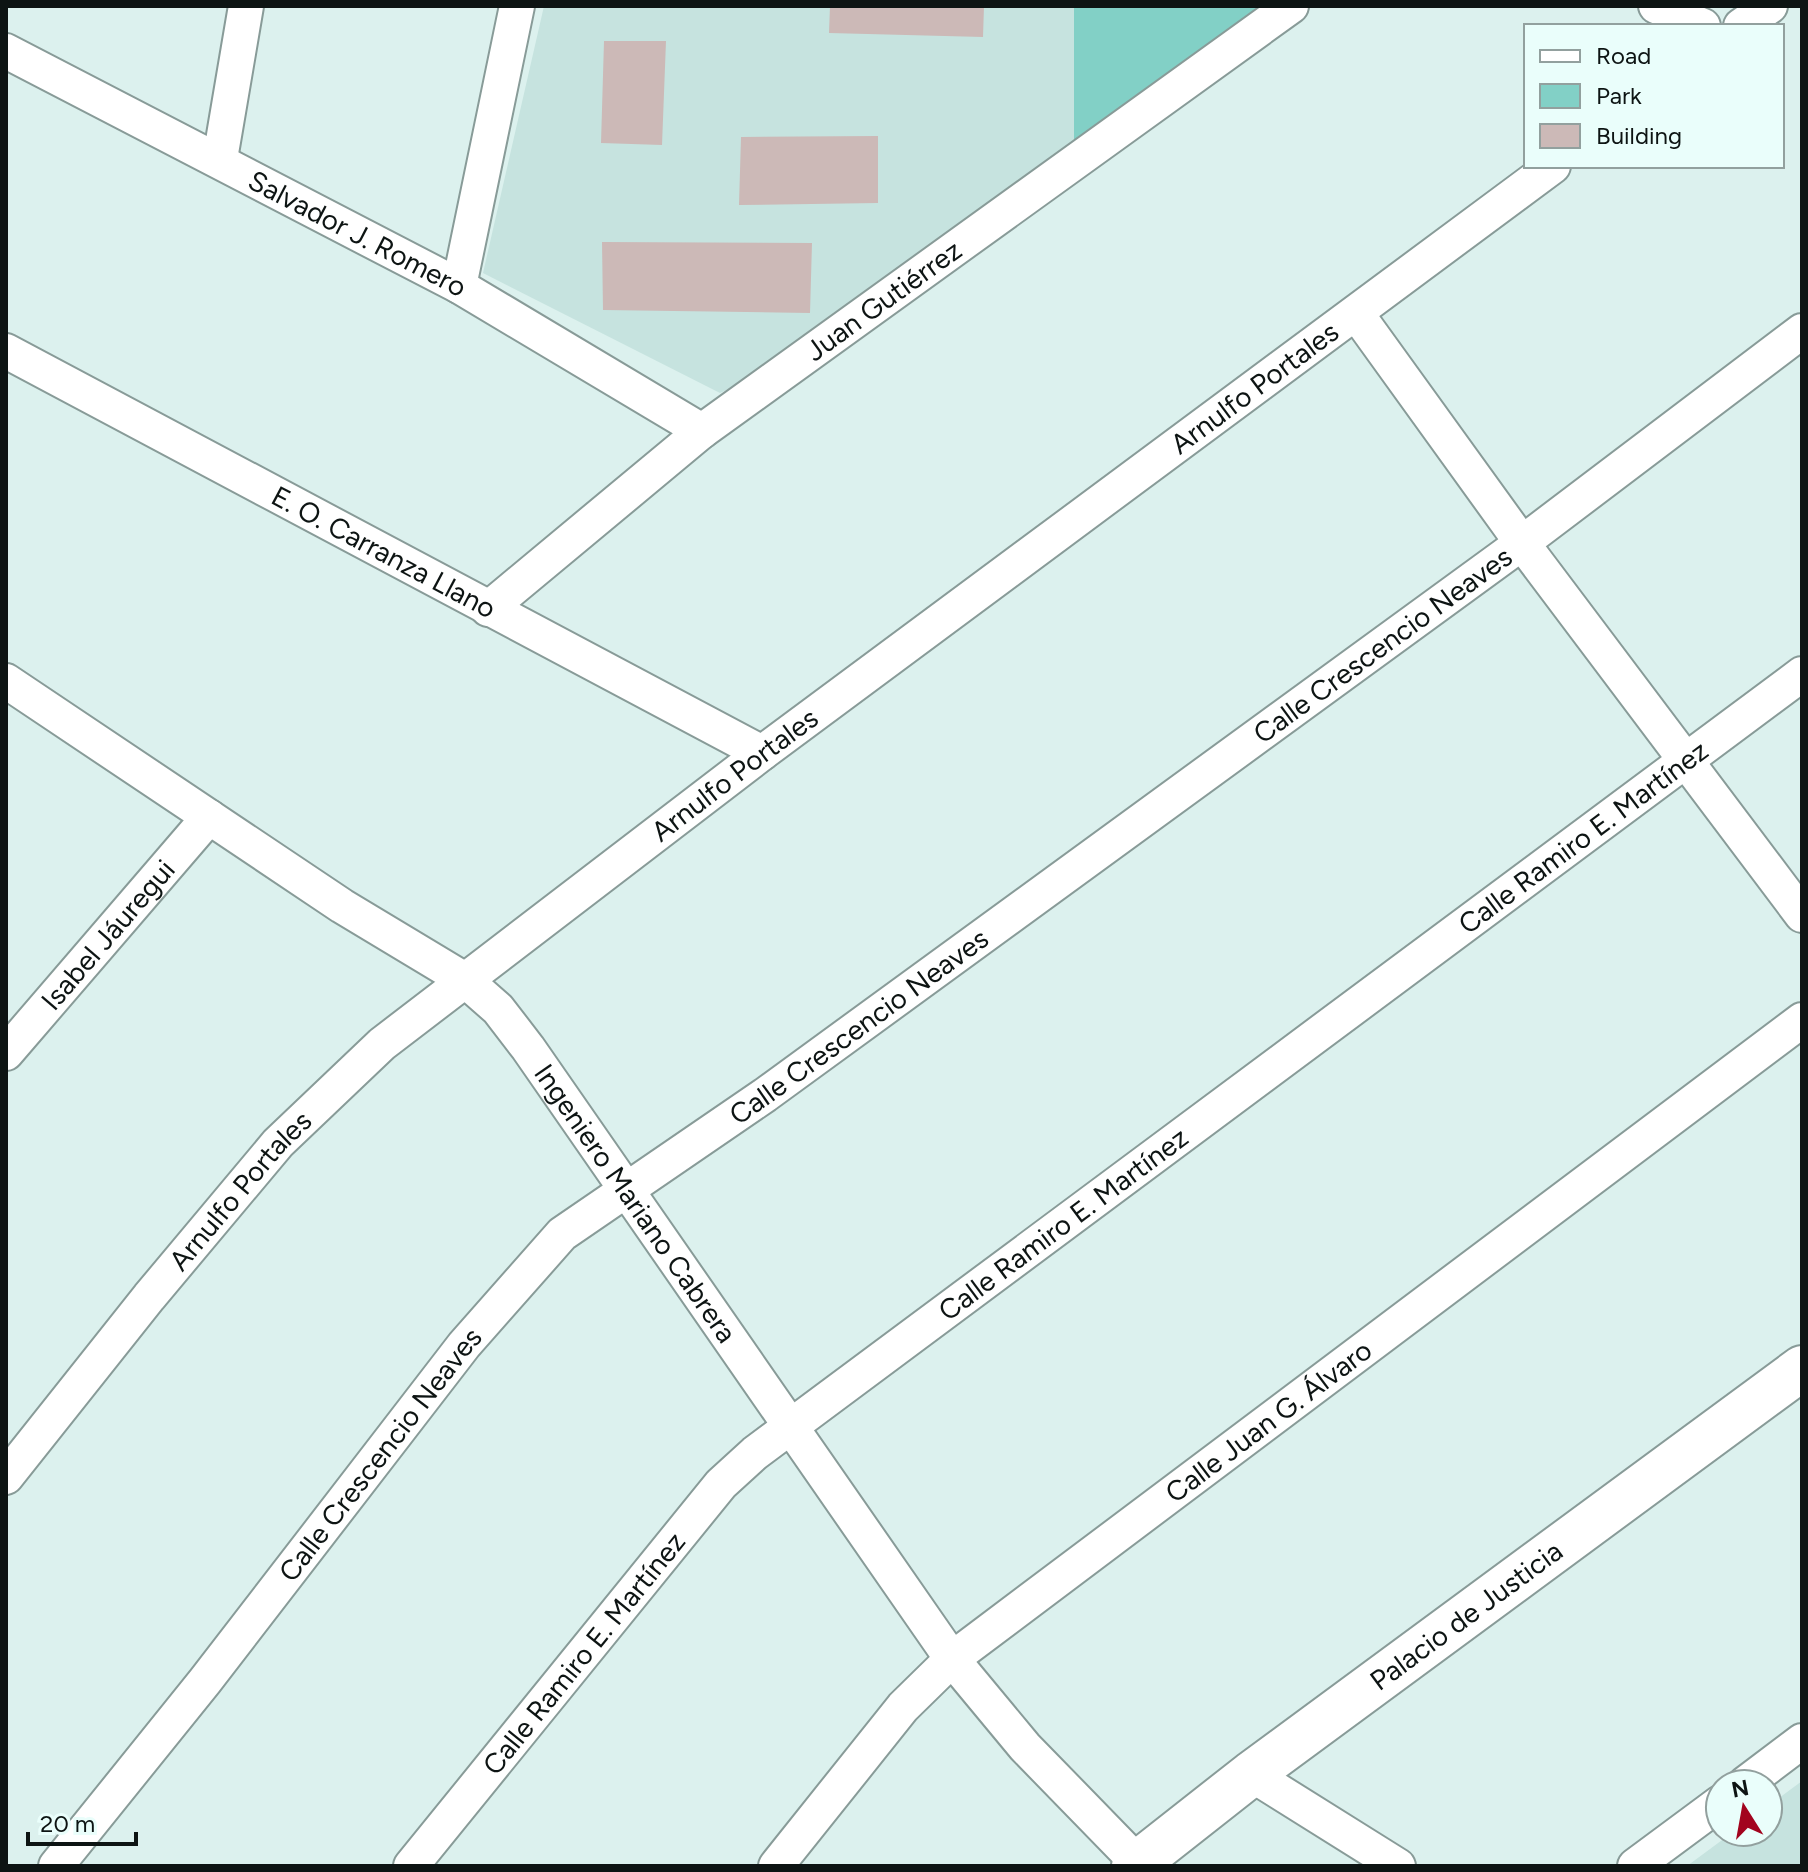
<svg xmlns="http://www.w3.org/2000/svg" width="1808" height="1872" font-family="Figtree,sans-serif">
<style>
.built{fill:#c6e3df}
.green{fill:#82d0c6}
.building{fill:#ccb9b7}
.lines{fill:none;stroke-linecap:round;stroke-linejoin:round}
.street-casing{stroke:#889b98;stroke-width:38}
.secondary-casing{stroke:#889b98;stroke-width:48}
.street{stroke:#fff;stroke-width:34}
.secondary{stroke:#fff;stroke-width:44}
.labels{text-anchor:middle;stroke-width:8;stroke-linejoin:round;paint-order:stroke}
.street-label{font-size:28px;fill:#0d1413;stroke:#eafefb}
</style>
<rect width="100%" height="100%" fill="#dcf1ee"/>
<path class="built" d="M 544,6 L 1074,6 L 1074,156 L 773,368 L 720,393 L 483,273 Z
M 1802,1781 L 1802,1866 L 1687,1866 L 1733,1832 L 1768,1832 L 1768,1806 Z"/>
<path class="green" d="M 1074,6 L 1260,6 L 1074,156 Z"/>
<path class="building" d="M 830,6 L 984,6 L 983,37 L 829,33 Z
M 604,41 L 666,41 L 662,145 L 601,143 Z
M 878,136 L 878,203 L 739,205 L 741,137 Z
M 602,242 L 812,243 L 810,313 L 603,310 Z"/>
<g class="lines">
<g class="street-casing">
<g id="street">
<path d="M 1656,6 L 1703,26"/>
<path d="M 1741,26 L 1770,6"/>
<path id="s1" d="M 6,51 L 459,286 L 702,431"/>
<path d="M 220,159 L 246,6"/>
<path d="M 459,286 L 517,6"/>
<path d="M 1356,313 L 1522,543 L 1802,915"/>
<path id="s2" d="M 6,351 L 762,753"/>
<path id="s3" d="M 488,609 L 702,431 L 1291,6"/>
<path id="s4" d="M 6,681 L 342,906 L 465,980 L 498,1009 L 528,1048 L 952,1659 L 1025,1747 L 1137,1862"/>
<path id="s5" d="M 6,1053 L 209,817"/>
<path id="s6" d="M 6,1477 L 149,1297 L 278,1143 L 382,1044 L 762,753 L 1553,166"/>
<path d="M 1251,1774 L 1398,1866"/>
<path d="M 1745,1784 L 1802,1741"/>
<path id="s7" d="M 56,1866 L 205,1681 L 464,1345 L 562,1234 L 765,1095 L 1522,543 L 1802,331"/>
<path id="s8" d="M 411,1866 L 721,1484 L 755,1453 L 1802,674"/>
<path id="s9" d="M 776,1866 L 903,1707 L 952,1659 L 1802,1020"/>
<path d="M 1635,1866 L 1720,1803"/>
</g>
</g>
<g class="secondary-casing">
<g id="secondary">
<path id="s10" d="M 1134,1866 L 1251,1774 L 1802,1368"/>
</g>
</g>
<use href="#street" class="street"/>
<use href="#secondary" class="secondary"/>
</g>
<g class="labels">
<g class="street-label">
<text dy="10" stroke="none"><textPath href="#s1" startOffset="396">Salvador J. Romero</textPath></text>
<text dy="10" stroke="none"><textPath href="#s3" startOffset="502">Juan Gutiérrez</textPath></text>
<text dy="10" stroke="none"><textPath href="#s6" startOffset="1666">Arnulfo Portales</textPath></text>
<text dy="10" stroke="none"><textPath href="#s2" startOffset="428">E. O. Carranza Llano</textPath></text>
<text dy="10" stroke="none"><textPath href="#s7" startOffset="1820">Calle Crescencio Neaves</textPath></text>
<text dy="10" stroke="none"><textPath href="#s6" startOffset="1018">Arnulfo Portales</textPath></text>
<text dy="10" stroke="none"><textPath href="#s8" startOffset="1570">Calle Ramiro E. Martínez</textPath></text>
<text dy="10" stroke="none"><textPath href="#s5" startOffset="156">Isabel Jáuregui</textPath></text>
<text dy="10" stroke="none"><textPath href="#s7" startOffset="1172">Calle Crescencio Neaves</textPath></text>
<text dy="10" stroke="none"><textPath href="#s6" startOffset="370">Arnulfo Portales</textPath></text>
<text dy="10" stroke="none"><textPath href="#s4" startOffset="830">Ingeniero Mariano Cabrera</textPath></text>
<text dy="10" stroke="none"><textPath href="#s8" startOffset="922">Calle Ramiro E. Martínez</textPath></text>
<text dy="10" stroke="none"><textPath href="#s9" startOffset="668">Calle Juan G. Álvaro</textPath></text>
<text dy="10" stroke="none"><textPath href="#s7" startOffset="524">Calle Crescencio Neaves</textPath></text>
<text dy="10" stroke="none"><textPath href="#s10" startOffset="416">Palacio de Justicia</textPath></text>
<text dy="10" stroke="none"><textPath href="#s8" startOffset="274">Calle Ramiro E. Martínez</textPath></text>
</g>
</g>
<rect width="1808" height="1872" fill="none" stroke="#0d1413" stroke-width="16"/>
<rect x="1524" y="24" width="260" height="144" fill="#eafefb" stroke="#92a09e" stroke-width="2"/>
<rect x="1540" y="50" width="40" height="12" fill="#ffffff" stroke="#92a09e" stroke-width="2"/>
<text x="1596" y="64" font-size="24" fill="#0d1413">Road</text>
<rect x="1540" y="84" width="40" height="24" fill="#82d0c6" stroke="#92a09e" stroke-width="2"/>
<text x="1596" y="104" font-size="24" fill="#0d1413">Park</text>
<rect x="1540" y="124" width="40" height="24" fill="#ccb9b7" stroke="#92a09e" stroke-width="2"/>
<text x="1596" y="144" font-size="24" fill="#0d1413">Building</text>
<g transform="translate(1744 1808) rotate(349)"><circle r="38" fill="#eafefb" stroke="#92a09e" stroke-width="2"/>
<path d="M0-6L14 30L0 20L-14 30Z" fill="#a2041e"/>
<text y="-12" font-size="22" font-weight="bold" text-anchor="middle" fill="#0d1413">N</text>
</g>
<path d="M28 1832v12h108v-12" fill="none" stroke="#0d1413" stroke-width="4"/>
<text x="40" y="1832" font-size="24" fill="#0d1413" stroke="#eafefb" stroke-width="6" paint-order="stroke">20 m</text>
</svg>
